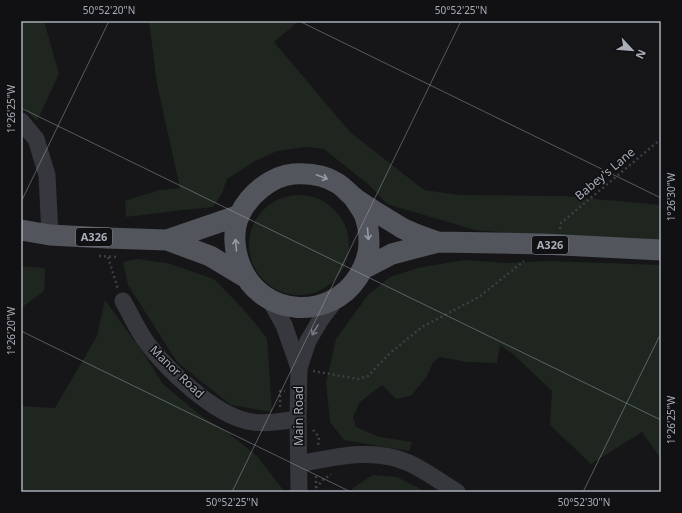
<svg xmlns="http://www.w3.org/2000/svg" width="682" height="513" font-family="'Noto Sans',sans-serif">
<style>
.green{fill:#1e261f}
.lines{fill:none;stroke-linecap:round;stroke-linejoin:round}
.path{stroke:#3d3f44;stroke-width:2.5;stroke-dasharray:2 3;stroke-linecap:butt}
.minor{stroke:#37383d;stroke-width:17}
.major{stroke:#53555c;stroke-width:21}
.oneway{stroke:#979ba6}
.oneway2{stroke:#757881}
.ticks{fill:none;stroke:#a8adb8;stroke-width:1;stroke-opacity:0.45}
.labels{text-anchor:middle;stroke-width:3.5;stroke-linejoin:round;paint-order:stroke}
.shield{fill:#111113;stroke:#7b7e86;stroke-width:1}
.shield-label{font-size:11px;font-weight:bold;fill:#a8adb8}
.street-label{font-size:12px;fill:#a8adb8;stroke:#111113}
.neatline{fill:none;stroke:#a8adb8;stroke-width:1.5}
.ticks-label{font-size:10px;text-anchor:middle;fill:#a8adb8}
</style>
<rect width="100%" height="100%" fill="#161618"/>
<path class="green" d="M 21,21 L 44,21 L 59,74 L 37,121 L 21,105 Z
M 149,21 L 299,21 L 274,42 L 350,132 L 424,190 L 459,195 L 563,196 L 661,205 L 661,244 L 567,238 L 475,230 L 387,204 L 369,185 L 324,149 L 305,147 L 277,151 L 255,161 L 227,179 L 222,193 L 213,207 L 184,210 L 126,217 L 125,201 L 159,190 L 180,188 L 157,84 Z
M249 245a50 50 0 1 1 100 0a50 50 0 1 1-100 0Z
M 137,259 L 167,263 L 214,279 L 244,310 L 267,338 L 272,412 L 231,405 L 177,362 L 128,285 L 123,262 Z
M 464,260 L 506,263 L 547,261 L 661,265 L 661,459 L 642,432 L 591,464 L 550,425 L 552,391 L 514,355 L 500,345 L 497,363 L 467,362 L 440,357 L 433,362 L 427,376 L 411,396 L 396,399 L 382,385 L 360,402 L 353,417 L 356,427 L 380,437 L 412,442 L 409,451 L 344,440 L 330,422 L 326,383 L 336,339 L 368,295 L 390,277 L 418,268 Z
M 21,266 L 45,268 L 44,291 L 21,308 Z
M 105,300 L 146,357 L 163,384 L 200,415 L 226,431 L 257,456 L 284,491 L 21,492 L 21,406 L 55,408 L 97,336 Z
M 373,475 L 397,477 L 426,492 L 351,492 L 353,488 Z"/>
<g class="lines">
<path class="path" d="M 560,229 L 561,223 L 661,139
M 99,256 L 118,257
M 108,257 L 118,289
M 313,371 L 358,379 L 368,376 L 389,354 L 422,327 L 479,297 L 524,261
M 280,407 L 280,391 L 285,391
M 313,430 L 319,437 L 318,445
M 316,488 L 316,474
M 316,488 L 323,480 L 331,474"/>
<path class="minor" d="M 21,121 L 36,139 L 47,175 L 50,235
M 270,300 L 284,325 L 299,368
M 123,301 C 131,315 138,331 147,343 C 168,371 213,413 247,421 C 264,425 281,421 298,419
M 299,464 C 335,457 374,447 409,463 C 426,471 441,482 457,492
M 299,492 L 298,419 L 299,368 L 308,341 L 321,319 L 337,298"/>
<path class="major" d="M 354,198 C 357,203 361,208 364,214 C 368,223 369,233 369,243 C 369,256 364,267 358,277 C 329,322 261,316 241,267 C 234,251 232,230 240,214 C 249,195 271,176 293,174 C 308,173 325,175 337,183 C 344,187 349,194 356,199 C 370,209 386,218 402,228 C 413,234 426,238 438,242
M 21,230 L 50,235 L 107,238 L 167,240 L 210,256 L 245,277
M 167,240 L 240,215
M 363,269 L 392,254 L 438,242 L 543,244 L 661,250"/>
</g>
<defs><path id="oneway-shaft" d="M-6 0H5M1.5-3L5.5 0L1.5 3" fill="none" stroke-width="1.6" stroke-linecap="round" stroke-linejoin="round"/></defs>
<g class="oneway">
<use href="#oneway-shaft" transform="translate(322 177) rotate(21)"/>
<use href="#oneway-shaft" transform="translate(368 234) rotate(85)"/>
<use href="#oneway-shaft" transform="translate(236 245) rotate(-95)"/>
</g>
<use class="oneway2" href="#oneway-shaft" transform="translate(315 330) rotate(121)"/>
<path class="ticks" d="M 299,21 L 661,198M 21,108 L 661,420M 21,202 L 109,21M 21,331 L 351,492M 232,492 L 461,21M 583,492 L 661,333"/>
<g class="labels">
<g class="shield">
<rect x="76" y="228" width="36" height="18" rx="3"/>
<rect x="532" y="236" width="36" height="18" rx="3"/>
</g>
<g class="shield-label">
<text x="94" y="241">A326</text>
<text x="550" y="249">A326</text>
</g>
<g class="street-label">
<text transform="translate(605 174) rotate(-40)" y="4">Babey's Lane</text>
<text transform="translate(177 372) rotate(44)" y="4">Manor Road</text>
<text transform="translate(299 416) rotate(-90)" y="4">Main Road</text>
</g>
</g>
<rect width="682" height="513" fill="none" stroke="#111113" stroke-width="44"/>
<g transform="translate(632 50) rotate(116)" stroke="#111113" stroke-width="3" paint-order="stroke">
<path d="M0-3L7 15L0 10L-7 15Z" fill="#a8adb8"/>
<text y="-6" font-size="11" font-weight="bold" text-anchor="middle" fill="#a8adb8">N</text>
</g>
<rect x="22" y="22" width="638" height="469" class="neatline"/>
<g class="ticks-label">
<text x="109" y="14">50°52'20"N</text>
<text x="461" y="14">50°52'25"N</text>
<text transform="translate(11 109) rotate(-90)" y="4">1°26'25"W</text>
<text transform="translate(671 197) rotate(-90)" y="4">1°26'30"W</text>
<text transform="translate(11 331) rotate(-90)" y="4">1°26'20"W</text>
<text transform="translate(671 420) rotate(-90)" y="4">1°26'25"W</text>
<text x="232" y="506">50°52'25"N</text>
<text x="584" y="506">50°52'30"N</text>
</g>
</svg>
